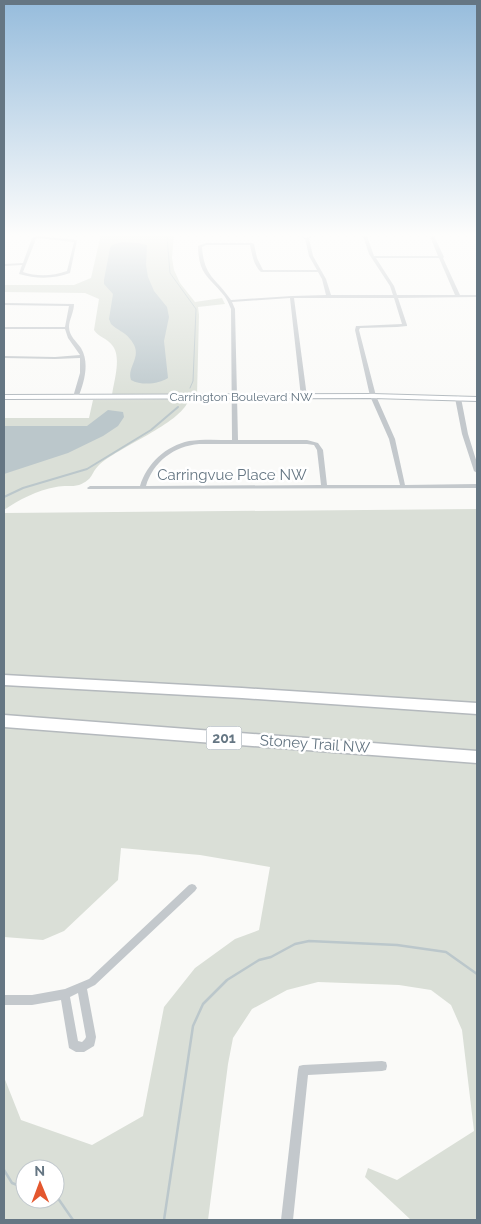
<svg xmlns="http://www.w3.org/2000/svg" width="481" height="1224" font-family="Raleway,sans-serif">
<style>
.green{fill:#dadfd7;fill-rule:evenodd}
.water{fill:#bbc7cb}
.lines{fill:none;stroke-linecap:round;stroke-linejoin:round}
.stream-far2{stroke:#bbc7cb;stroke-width:1}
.stream-far1{stroke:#bbc7cb;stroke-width:2}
.stream{stroke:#bbc7cb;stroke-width:2.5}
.secondary-casing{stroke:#b3babf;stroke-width:2}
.highway-casing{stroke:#b4b9bd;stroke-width:3}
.street{fill:#c3c8cc;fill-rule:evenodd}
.secondary{fill:#fff;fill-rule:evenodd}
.highway{fill:#fff;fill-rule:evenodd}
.labels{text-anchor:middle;stroke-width:5;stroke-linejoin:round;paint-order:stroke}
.far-street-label{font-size:12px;fill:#657683;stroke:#fff}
.shield{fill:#fff;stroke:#939fa8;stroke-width:1}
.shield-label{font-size:14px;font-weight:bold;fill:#657683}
.street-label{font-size:15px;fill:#657683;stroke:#fff}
</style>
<rect width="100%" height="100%" fill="#fafaf8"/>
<path class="green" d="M 101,234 L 174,234 L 172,258 L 174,270 L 180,283 L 195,302 L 222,298 L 225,304 L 198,307 L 199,315 L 197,395 L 112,395 C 114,380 122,357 112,345 C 107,338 98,337 94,330 L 99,299 L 85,293 L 4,292 L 4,285 L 74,285 L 91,278 Z
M 185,399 L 188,401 C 181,423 117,448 99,465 C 90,474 94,479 79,485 C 72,487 63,485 56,487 C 37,490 19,500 4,510 L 4,418 L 89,418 L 93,400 Z
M 477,509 L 477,1220 L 411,1220 L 365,1177 L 368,1168 L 397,1180 L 474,1131 L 462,1030 L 451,1005 L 431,990 L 399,985 L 318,982 L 287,990 L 252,1009 L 233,1038 L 228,1064 L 208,1220 L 4,1220 L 4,1077 L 21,1120 L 92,1145 L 143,1116 L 164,1007 L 195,968 L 235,939 L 259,930 L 270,867 L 200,855 L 121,848 L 118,880 L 64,931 L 43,940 L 4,937 L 4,513 ZM 25,1169 L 55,1169 L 55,1199 L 25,1199 Z"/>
<path class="water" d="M 122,242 L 138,243 L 147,245 L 146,265 L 148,277 L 154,291 L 167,307 L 169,317 L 164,341 L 168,378 C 159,384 142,386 131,380 C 126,366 145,356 130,339 C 125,332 117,330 111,324 L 109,319 L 113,294 L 104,284 L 104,280 L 110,248 L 112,245 Z
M 108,410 L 123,412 L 124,417 L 118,426 L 103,436 L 68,453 L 4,474 L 4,426 L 87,426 Z"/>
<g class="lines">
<path class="stream-far2" d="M 167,237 L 170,273 L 196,309 L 193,381 L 190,388"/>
<path class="stream-far1" d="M 4,497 L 23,488 L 87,469 L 151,430 L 178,407"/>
<path class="stream" d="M 4,1170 L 12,1183 L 25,1188
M 55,1194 L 73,1220
M 164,1220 L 193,1026 L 203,1004 L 227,980 L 259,960 L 271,957 L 295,944 L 309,941 L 397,945 L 446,952 L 477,974"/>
<g class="secondary-casing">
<path id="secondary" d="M 299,234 L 306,234 L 310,237 L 305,238 Z
M 373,394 L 477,397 L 477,401 L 373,398 L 4,399 L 4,395 Z"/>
</g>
<g class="highway-casing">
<path id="highway" d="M 4,675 L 242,688 L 477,703 L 477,714 L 242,698 L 4,685 Z
M 4,715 L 477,751 L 477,763 L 4,727 Z"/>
</g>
<path class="street" d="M 304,234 L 308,234 L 313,256 L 326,279 L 331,295 L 393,295 L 390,286 L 369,254 L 363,236 L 366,234 L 370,234 L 367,236 L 374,256 L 438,256 L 429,234 L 433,234 L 444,257 L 443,258 L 460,295 L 477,295 L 477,297 L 398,298 L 407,325 L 407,326 L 397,327 L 360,328 L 359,330 L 376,396 L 395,439 L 405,485 L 477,484 L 477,488 L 88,489 L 87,488 L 90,486 L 140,486 C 147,463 166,446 189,441 C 203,439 218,440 232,440 L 231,309 C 228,302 226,297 221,292 C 214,283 205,277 201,266 C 199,260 198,253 198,246 L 206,243 L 252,243 L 254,244 L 257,258 L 263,270 L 317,270 L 309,256 ZM 206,245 L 250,245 C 252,255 254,266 261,272 L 318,272 L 322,279 L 326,295 L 292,296 L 231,300 C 216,278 204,277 202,247 ZM 376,258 L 439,258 L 455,295 L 397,295 L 394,286 ZM 290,298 L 301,397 L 304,399 L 307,397 L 294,298 L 394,298 L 402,324 L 358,326 L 356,326 L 355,330 L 370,396 L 389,439 L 400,485 L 327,485 L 323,450 L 318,443 L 307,440 L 238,440 L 235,309 L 232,302 ZM 199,444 L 307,444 L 314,445 L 317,450 L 321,485 L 146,486 C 153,462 174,446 199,444 Z
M 37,236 L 77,240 L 70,273 C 54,279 36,279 19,274 L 22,265 L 4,266 L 4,264 L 23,263 L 32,238 ZM 37,238 L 74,242 L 67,271 C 53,276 37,277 23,272 L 36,239 Z
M 4,303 L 74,304 C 74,312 69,320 69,327 C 69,336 77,342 81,348 C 90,363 84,383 78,398 L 76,399 L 73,397 L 80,373 L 80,358 L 55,359 L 4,358 L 4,356 L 55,357 L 80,355 L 68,338 L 65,329 L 4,329 L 4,327 L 65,327 L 69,306 L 4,305 Z
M 458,396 L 461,398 L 468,434 L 477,463 L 477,473 L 474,471 L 462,434 L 455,398 Z
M 192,884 L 195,885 L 197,888 L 195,891 L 95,985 L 87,989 L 96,1037 L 95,1042 L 94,1046 L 84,1052 L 76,1052 L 69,1048 L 61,1000 L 32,1005 L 4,1005 L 4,995 L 32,995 L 65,989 L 89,979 L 189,885 ZM 78,993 L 86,1037 L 85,1039 L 82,1042 L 78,1041 L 70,997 Z
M 382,1061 L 386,1062 L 387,1066 L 386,1070 L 382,1071 L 308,1075 L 293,1220 L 281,1220 L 298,1070 L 299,1066 L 303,1065 Z"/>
<use href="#secondary" class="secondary"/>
<use href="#highway" class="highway"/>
</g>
<linearGradient id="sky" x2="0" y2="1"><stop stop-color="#96bcdc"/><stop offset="0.58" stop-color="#fdfdfc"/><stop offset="1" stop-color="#fdfdfc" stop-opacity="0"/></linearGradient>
<rect width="481" height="405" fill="url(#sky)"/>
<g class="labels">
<g class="far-street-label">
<text x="241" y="401">Carrington Boulevard NW</text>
</g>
<rect class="shield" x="206.5" y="726.5" width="35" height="23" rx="4"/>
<g class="shield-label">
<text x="224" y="743">201</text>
</g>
<g class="street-label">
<text x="232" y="480">Carringvue Place NW</text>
<text transform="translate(315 744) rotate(4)" y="5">Stoney Trail NW</text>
</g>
</g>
<rect width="481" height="1224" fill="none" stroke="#657683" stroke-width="10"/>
<g transform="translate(40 1184) rotate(359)"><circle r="24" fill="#ffffff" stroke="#c1c8cd"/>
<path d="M0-4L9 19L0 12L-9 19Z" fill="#e4572e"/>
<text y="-8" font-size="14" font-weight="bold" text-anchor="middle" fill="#657683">N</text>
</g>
</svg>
